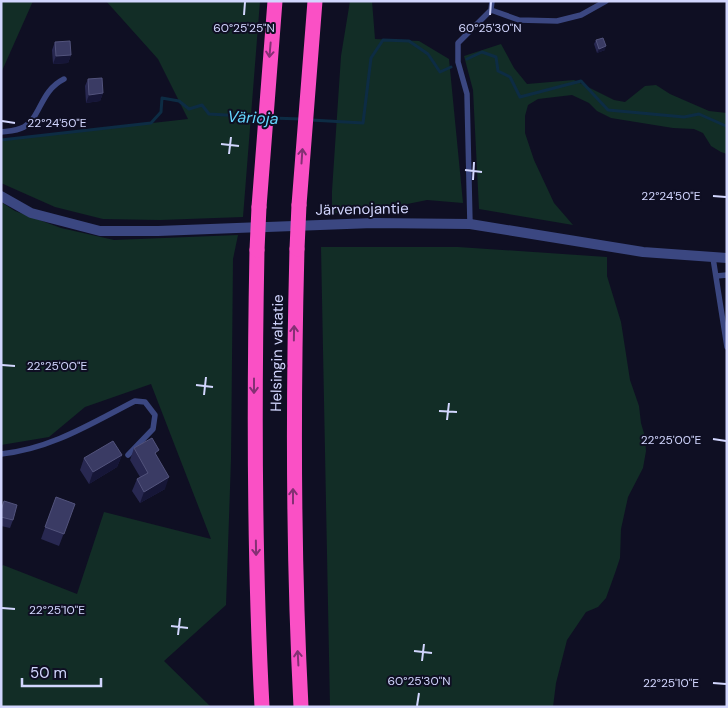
<svg xmlns="http://www.w3.org/2000/svg" width="728" height="708" font-family="'DM Sans',sans-serif">
<style>
.green{fill:#122d26}
.lines{fill:none;stroke-linecap:round;stroke-linejoin:round}
.stream{stroke:#0d2c44;stroke-width:3}
.service{stroke:#3b4781;stroke-width:5.5}
.minor{stroke:#3b4781;stroke-width:10}
.motorway{stroke:#fa50c5;stroke-width:15}
.motorway-bridge{stroke:#fa50c5;stroke-width:15}
.wall{fill:#282851}
.shaded-wall{fill:#161637}
.building{fill:#3a3b64;stroke:#52537c}
.oneway{stroke:#843074}
.ticks{fill:none;stroke:#d2d6fe;stroke-width:2}
.labels{text-anchor:middle;stroke-width:4;stroke-linejoin:round;paint-order:stroke}
.street-label{font-size:15px;fill:#d2d6fe;stroke:#0f0f23}
.water-label{font-size:16px;font-style:italic;fill:#63d4fb;stroke:#0f0f23}
.ticks-label{font-size:12px;text-anchor:middle;fill:#d2d6fe;stroke:#0f0f23;stroke-width:4;stroke-linejoin:round;paint-order:stroke}
</style>
<rect width="100%" height="100%" fill="#0f0f23"/>
<path class="green" d="M 1,1 L 33,1 L 1,73 Z
M 106,1 L 260,1 L 243,217 L 160,220 L 103,219 L 55,207 L 1,183 L 1,140 L 188,119 L 158,59 Z
M 350,1 L 372,1 L 375,39 L 419,41 L 449,59 L 463,203 L 427,200 L 363,213 L 332,213 L 332,191 L 341,56 Z
M 501,44 L 514,68 L 527,84 L 574,80 L 614,100 L 625,102 L 645,86 L 656,85 L 670,94 L 709,111 L 727,113 L 727,154 L 721,152 L 711,146 L 703,133 L 694,129 L 673,128 L 611,118 L 597,111 L 589,103 L 572,95 L 538,99 L 528,105 L 525,116 L 525,133 L 534,160 L 554,203 L 573,225 L 479,209 L 473,90 L 464,56 Z
M 1,202 L 15,211 L 61,228 L 114,240 L 238,235 L 233,259 L 231,459 L 226,605 L 164,661 L 211,707 L 1,707 L 1,567 L 3,565 L 77,594 L 104,512 L 211,539 L 151,384 L 85,407 L 49,437 L 1,445 Z
M 321,247 L 458,247 L 607,257 L 607,276 L 621,322 L 630,380 L 639,406 L 641,423 L 645,437 L 646,451 L 643,468 L 628,497 L 621,529 L 620,558 L 615,573 L 606,598 L 598,607 L 586,612 L 567,640 L 556,683 L 553,707 L 330,707 Z"/>
<g class="lines">
<path class="stream" d="M 467,59 L 482,52 L 496,57 L 498,71 L 510,77 L 520,97 L 581,81 L 608,110 L 684,117 L 699,114 L 726,126 L 727,125
M 271,118 L 302,119
M 311,120 L 363,123 L 371,58 L 383,40 L 409,41 L 428,54 L 440,72 L 451,67
M 1,140 L 151,123 L 161,112 L 162,98 L 179,101 L 189,109 L 202,105 L 209,114 L 262,117"/>
<path class="service" d="M 491,10 L 519,20 L 557,21 L 581,15 L 606,1
M 491,10 L 492,1
M 1,132 C 9,131 17,131 24,127 C 41,117 40,91 64,79
M 470,224 L 467,94 L 458,62 L 458,43 L 491,10
M 713,258 L 727,347
M 716,276 L 727,275
M 1,454 C 51,449 92,423 135,401 L 145,402 L 155,415 L 153,429 L 128,455"/>
<path class="minor" d="M 1,196 L 31,213 L 100,231 L 158,231 L 373,223 L 470,224 L 643,252 L 727,258"/>
<path class="motorway" d="M 299,205 L 315,1
M 259,207 L 275,1
M 297,249 C 293,402 293,554 301,707
M 257,250 C 254,402 254,554 262,707"/>
<path class="motorway-bridge" d="M 297,249 L 299,205
M 257,250 L 259,207"/>
</g>
<path class="wall" d="M 596,40 L 605,50 L 597,53 L 594,44 Z
M 55,42 L 71,55 L 68,63 L 53,64 L 52,50 Z
M 88,79 L 103,93 L 100,101 L 86,103 L 85,86 Z
M 134,448 L 157,457 L 165,489 L 140,503 L 132,491 L 137,479 L 140,477 L 130,460 Z
M 122,455 L 117,467 L 89,484 L 80,470 L 84,458 Z
M 56,497 L 75,504 L 59,546 L 41,539 Z
M 4,501 L 13,520 L 10,528 L 1,526 L 1,508 Z"/>
<path class="shaded-wall" d="M 606,46 L 605,50 L 597,53 L 599,49 Z
M 71,55 L 68,63 L 53,64 L 56,56 Z
M 103,93 L 100,101 L 86,103 L 89,95 Z
M 122,455 L 117,467 L 89,484 L 93,472 Z
M 169,477 L 165,489 L 140,503 L 144,492 Z"/>
<path class="building" d="M 603,38 L 606,46 L 599,49 L 596,40 Z
M 70,41 L 71,55 L 56,56 L 55,42 Z
M 102,78 L 103,93 L 89,95 L 88,79 Z
M 152,438 L 159,450 L 155,453 L 169,477 L 144,492 L 137,479 L 148,473 L 134,448 Z
M 113,441 L 122,455 L 93,472 L 84,458 Z
M 56,497 L 75,504 L 64,534 L 45,527 Z
M 4,501 L 17,505 L 13,520 L 1,517 L 1,511 Z"/>
<defs><path id="oneway-shaft" d="M-6 0H5M1.5-3L5.5 0L1.5 3" fill="none" stroke-width="1.6" stroke-linecap="round" stroke-linejoin="round" transform="scale(1.25)"/></defs>
<g class="oneway">
<use href="#oneway-shaft" transform="translate(270 50) rotate(95)"/>
<use href="#oneway-shaft" transform="translate(302 156) rotate(-86)"/>
<use href="#oneway-shaft" transform="translate(294 333) rotate(-89)"/>
<use href="#oneway-shaft" transform="translate(254 386) rotate(90)"/>
<use href="#oneway-shaft" transform="translate(293 496) rotate(-90)"/>
<use href="#oneway-shaft" transform="translate(256 548) rotate(89)"/>
<use href="#oneway-shaft" transform="translate(298 658) rotate(-93)"/>
</g>
<path class="ticks" d="M 244,15 L 245,2M 490,15 L 491,2M 2,121 L 15,123M 221,144 L 239,146M 229,154 L 231,137M 465,170 L 482,172M 473,180 L 474,162M 713,196 L 726,197M 2,365 L 15,366M 196,385 L 213,387M 204,395 L 206,377M 439,411 L 457,412M 447,420 L 449,403M 713,439 L 726,441M 2,608 L 15,609M 171,626 L 188,628M 178,635 L 180,618M 414,651 L 432,653M 422,661 L 424,644M 713,683 L 726,684M 417,706 L 419,693"/>
<g class="labels">
<g class="street-label">
<text transform="translate(362 209) rotate(-1)" y="5">Järvenojantie</text>
<text transform="translate(277 353) rotate(-89)" y="5">Helsingin valtatie</text>
</g>
<g class="water-label">
<text transform="translate(253 117) rotate(3)" y="6">Värioja</text>
</g>
</g>
<g class="ticks-label">
<text x="244" y="32">60°25'25"N</text>
<text x="490" y="32">60°25'30"N</text>
<text x="57" y="127">22°24'50"E</text>
<text x="671" y="200">22°24'50"E</text>
<text x="57" y="370">22°25'00"E</text>
<text x="671" y="444">22°25'00"E</text>
<text x="57" y="614">22°25'10"E</text>
<text x="419" y="685">60°25'30"N</text>
<text x="671" y="687">22°25'10"E</text>
</g>
<rect width="728" height="708" fill="none" stroke="#d2d6fe" stroke-width="5"/>
<path d="M22 678v8h79v-8" fill="none" stroke="#d2d6fe" stroke-width="2.5"/>
<text x="30" y="678" font-size="15" fill="#d2d6fe" stroke="#0f0f23" stroke-width="4" paint-order="stroke">50 m</text>
</svg>
